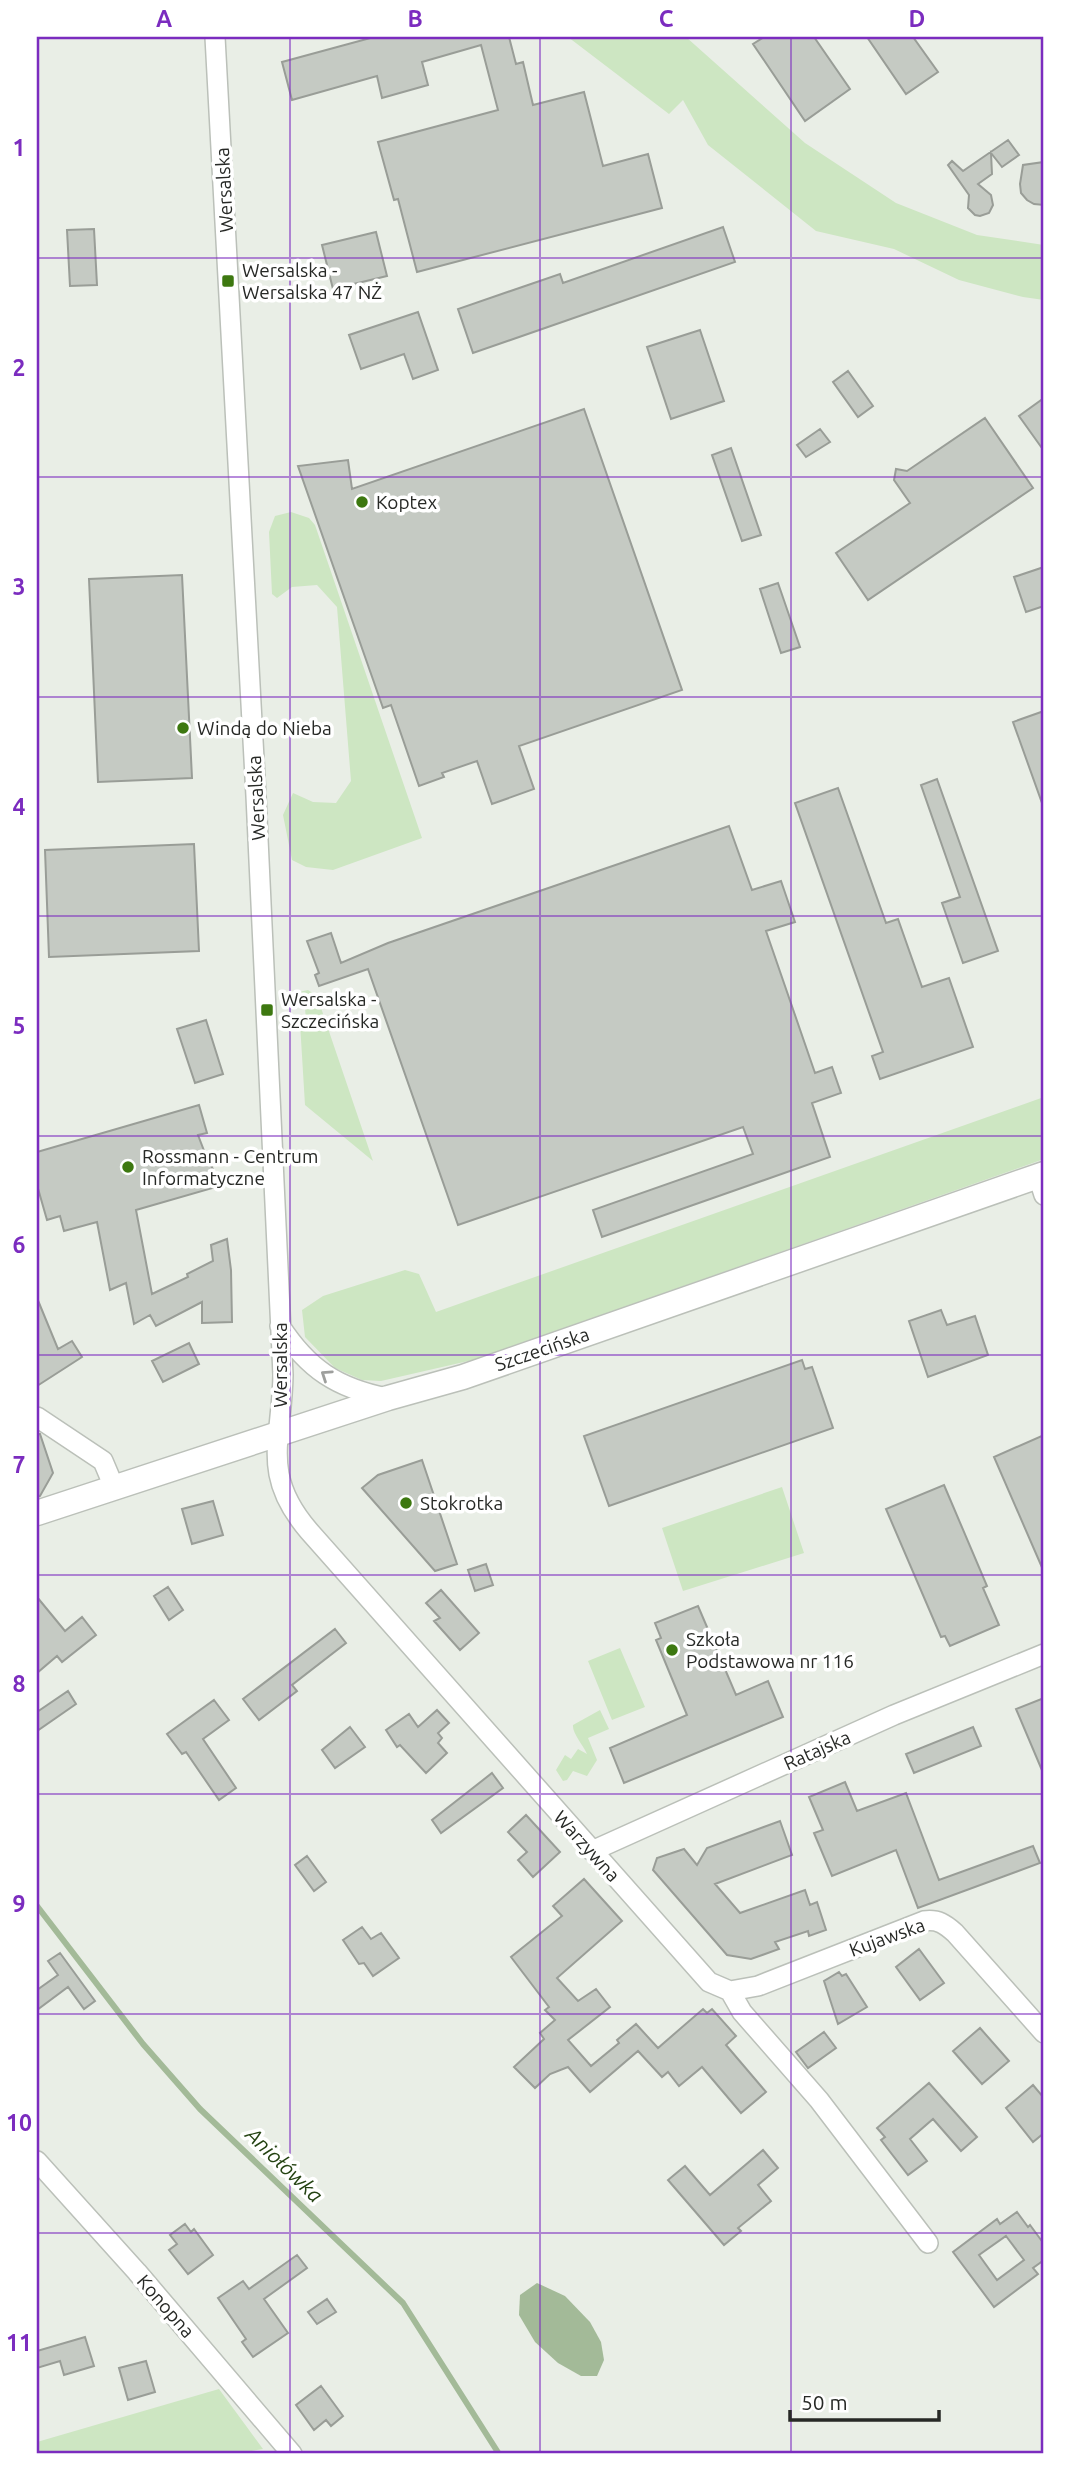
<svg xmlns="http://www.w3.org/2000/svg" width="1081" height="2491" font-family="Ubuntu,sans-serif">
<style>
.green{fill:#cde6c2}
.water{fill:#a3ba98}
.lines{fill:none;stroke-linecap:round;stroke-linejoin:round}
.stream{stroke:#a3ba98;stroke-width:6}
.building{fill:#c5cac3;stroke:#999d97;stroke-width:2;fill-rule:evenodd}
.minor-casing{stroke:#bbc0b9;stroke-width:22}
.major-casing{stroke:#bbc0b9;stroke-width:27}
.minor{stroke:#fff;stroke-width:19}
.major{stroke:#fff;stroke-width:24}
.oneway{stroke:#9e9f9d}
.grid{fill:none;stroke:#7b2cbf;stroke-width:2;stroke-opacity:0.55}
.poi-dot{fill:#3d7810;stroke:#fff;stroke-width:2.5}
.labels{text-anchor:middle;stroke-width:7;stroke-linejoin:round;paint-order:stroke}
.street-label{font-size:19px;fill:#272926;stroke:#fff}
.poi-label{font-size:19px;fill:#272926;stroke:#fff;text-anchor:start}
.water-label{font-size:21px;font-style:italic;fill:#244312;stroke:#fff}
.neatline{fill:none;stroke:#7b2cbf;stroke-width:2.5}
.grid-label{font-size:23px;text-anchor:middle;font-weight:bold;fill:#7b2cbf}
</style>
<rect width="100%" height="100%" fill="#e9eee6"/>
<path class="green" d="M 568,37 L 686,37 L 805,143 L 896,203 L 977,235 L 1044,245 L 1044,300 L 1023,297 L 959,280 L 894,249 L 816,231 L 708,145 L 683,100 L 669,114 Z
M 291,512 L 309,518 L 315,525 L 422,838 L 333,870 L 306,867 L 292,860 L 283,815 L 293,793 L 313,802 L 336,803 L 351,781 L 337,607 L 317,585 L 292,587 L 277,598 L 272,594 L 269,532 L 275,516 Z
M 308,990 L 317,996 L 373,1161 L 305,1105 L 300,1023 L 306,1022 L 305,1007 L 300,1007 L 299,992 Z
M 1044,1097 L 1044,1159 L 477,1359 L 381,1381 L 362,1380 L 335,1368 L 305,1337 L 302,1310 L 323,1296 L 405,1270 L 419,1274 L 436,1312 Z
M 782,1487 L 804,1553 L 683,1591 L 662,1528 Z
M 620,1648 L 645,1707 L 612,1720 L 588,1661 Z
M 600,1710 L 609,1729 L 588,1738 L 597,1760 L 587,1776 L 573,1771 L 567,1780 L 563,1781 L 556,1770 L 565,1755 L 571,1759 L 578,1749 L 587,1754 C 583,1745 572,1733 573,1725 Z
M 219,2389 L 263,2449 L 233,2454 L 37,2454 L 37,2442 Z"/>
<path class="water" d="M 537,2283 L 565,2296 L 590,2322 L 601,2342 L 604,2360 L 597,2376 L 581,2376 L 558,2363 L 535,2342 L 519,2315 L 520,2295 Z"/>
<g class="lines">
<path class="stream" d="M 37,1906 L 143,2044 L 200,2109 L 403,2303 L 499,2454"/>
</g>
<path class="building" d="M 374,37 L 509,37 L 516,64 L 523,62 L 533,105 L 584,92 L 603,166 L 648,154 L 662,208 L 417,272 L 398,199 L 394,200 L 378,142 L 498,110 L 481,45 L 422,62 L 428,85 L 382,98 L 377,76 L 292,100 L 282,62 Z
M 764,37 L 814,37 L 850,89 L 805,121 L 753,44 Z
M 867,37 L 913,37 L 938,72 L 906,94 Z
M 1008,140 L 1019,155 L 1002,167 L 991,153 L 992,174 L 978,184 L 991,195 L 993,205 L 989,213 L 980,216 L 975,215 L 968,208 L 969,195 L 948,165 L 952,161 L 963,171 Z
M 1044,162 L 1044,205 L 1034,204 L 1027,200 L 1021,193 L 1020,184 L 1023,165 Z
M 723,227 L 735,262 L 473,353 L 458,309 L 560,274 L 563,283 Z
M 94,229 L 97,285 L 70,286 L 67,230 Z
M 376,232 L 387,276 L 333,289 L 322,245 Z
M 418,312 L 438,370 L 413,379 L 404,354 L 361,369 L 349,335 Z
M 700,330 L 724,401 L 671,419 L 647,347 Z
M 848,371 L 873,406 L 858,417 L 833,382 Z
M 1044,398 L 1044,451 L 1019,416 Z
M 584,409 L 682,690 L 519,746 L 534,789 L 492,804 L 477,761 L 442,773 L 444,777 L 419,786 L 391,705 L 383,708 L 298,466 L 348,460 L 352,489 Z
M 985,418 L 1033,488 L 868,600 L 836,553 L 910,503 L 894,480 L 896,469 L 907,471 Z
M 820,429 L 830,442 L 806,457 L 797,445 Z
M 731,448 L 761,535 L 742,541 L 712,455 Z
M 1044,567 L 1044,606 L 1026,612 L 1014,577 Z
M 182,575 L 192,778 L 98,782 L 89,579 Z
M 778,583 L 800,647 L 781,653 L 760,589 Z
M 1044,711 L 1044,803 L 1042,803 L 1013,722 Z
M 937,779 L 998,951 L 963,963 L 942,903 L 960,897 L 921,785 Z
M 838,788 L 886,923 L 898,919 L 922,987 L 949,978 L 973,1047 L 880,1079 L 872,1056 L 883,1052 L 795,803 Z
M 729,826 L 752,890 L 781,881 L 795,922 L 766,931 L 815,1073 L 832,1067 L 841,1093 L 812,1103 L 830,1157 L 602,1237 L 593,1210 L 753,1154 L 743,1127 L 458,1225 L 368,969 L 319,986 L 315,975 L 319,973 L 307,941 L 331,933 L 341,963 L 388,943 Z
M 194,844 L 199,951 L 49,957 L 45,850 Z
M 206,1020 L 223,1074 L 195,1083 L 177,1029 Z
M 199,1105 L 207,1133 L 198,1135 L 208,1161 L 223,1185 L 136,1210 L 152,1294 L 188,1277 L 187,1274 L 213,1261 L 211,1245 L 227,1239 L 231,1270 L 232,1322 L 202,1323 L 202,1302 L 156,1326 L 150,1315 L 134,1324 L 126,1283 L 110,1290 L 97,1222 L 64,1231 L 60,1216 L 47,1220 L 37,1185 L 37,1152 Z
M 37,1298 L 58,1349 L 72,1341 L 82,1357 L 37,1386 Z
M 941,1310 L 947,1325 L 975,1316 L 988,1355 L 928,1377 L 909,1321 Z
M 189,1343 L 199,1364 L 163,1382 L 152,1361 Z
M 802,1360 L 805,1369 L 812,1367 L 833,1428 L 609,1506 L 584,1436 Z
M 37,1434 L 40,1434 L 53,1473 L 40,1496 L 37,1497 Z
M 1044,1435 L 1044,1572 L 994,1457 Z
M 422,1460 L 457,1564 L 435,1571 L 362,1488 L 378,1475 Z
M 944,1485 L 987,1586 L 983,1588 L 999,1625 L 950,1646 L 945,1636 L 941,1637 L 886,1509 Z
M 213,1501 L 223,1535 L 192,1544 L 182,1509 Z
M 486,1564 L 493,1585 L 475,1591 L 468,1570 Z
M 168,1587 L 183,1610 L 169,1620 L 154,1596 Z
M 441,1590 L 479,1633 L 460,1650 L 434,1621 L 440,1618 L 426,1603 Z
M 37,1597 L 65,1631 L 82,1617 L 96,1635 L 62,1662 L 57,1656 L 37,1673 Z
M 698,1606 L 736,1695 L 768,1681 L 783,1717 L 624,1783 L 610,1748 L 687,1715 L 656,1640 L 661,1638 L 655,1623 Z
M 335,1629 L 346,1643 L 292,1685 L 297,1691 L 259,1720 L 243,1699 Z
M 68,1691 L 76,1704 L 37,1731 L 37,1712 Z
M 1044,1698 L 1044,1775 L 1016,1709 Z
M 214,1700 L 229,1720 L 203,1739 L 236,1788 L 219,1800 L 186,1752 L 182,1754 L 167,1734 Z
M 437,1710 L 449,1723 L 438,1733 L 442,1738 L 438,1743 L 447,1753 L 426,1773 L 400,1745 L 397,1747 L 386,1730 L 409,1714 L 418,1727 Z
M 350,1727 L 365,1747 L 335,1768 L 322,1750 Z
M 973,1727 L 981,1746 L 914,1773 L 906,1754 Z
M 492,1773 L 503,1788 L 441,1833 L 432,1820 Z
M 845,1782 L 857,1811 L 906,1793 L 939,1880 L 1033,1846 L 1040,1863 L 918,1908 L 896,1850 L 832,1876 L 814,1833 L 823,1830 L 809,1797 Z
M 526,1815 L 560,1852 L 533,1877 L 518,1860 L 527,1852 L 508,1832 Z
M 780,1821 L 792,1855 L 715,1884 L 740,1913 L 805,1890 L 810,1905 L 817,1902 L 826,1930 L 809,1936 L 808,1931 L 775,1942 L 779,1949 L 751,1959 L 727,1955 L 653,1870 L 657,1858 L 684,1849 L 697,1865 L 707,1848 Z
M 307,1856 L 326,1882 L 314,1891 L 295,1865 Z
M 584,1879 L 622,1921 L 557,1978 L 578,2001 L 596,1989 L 610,2007 L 568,2040 L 591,2066 L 619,2043 L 617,2040 L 636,2024 L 658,2048 L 703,2009 L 707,2013 L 712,2009 L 736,2036 L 726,2045 L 766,2092 L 741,2113 L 702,2067 L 679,2086 L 668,2072 L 662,2077 L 638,2051 L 590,2092 L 568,2067 L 550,2074 L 535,2088 L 514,2067 L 544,2039 L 540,2033 L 555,2020 L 545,2010 L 549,2007 L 511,1957 L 562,1916 L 553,1906 Z
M 362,1927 L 371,1939 L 381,1933 L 399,1958 L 373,1976 L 364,1963 L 359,1964 L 343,1940 Z
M 919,1949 L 944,1983 L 920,2000 L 896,1967 Z
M 60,1953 L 95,2001 L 84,2009 L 68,1987 L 37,2010 L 37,1990 L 58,1975 L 48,1961 Z
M 839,1972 L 842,1976 L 846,1974 L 867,2007 L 838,2024 L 824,1981 Z
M 980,2028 L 1009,2061 L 982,2084 L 953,2051 Z
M 824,2032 L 836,2048 L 808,2068 L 796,2052 Z
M 929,2083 L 977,2137 L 961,2151 L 933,2119 L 910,2139 L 927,2161 L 908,2175 L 881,2140 L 885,2137 L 877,2128 Z
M 1033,2085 L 1044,2098 L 1044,2133 L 1033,2142 L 1006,2108 Z
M 763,2150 L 778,2168 L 758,2185 L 771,2201 L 738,2228 L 741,2231 L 724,2245 L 668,2180 L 685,2166 L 710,2195 Z
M 1017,2212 L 1028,2227 L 1030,2225 L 1044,2244 L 1044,2260 L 1033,2268 L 1038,2274 L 994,2307 L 953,2252 L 997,2219 L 1000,2224 ZM 1006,2236 L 1024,2260 L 997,2280 L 979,2255 Z
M 185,2224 L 191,2232 L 194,2229 L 213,2255 L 188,2274 L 169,2250 L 177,2244 L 170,2235 Z
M 297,2255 L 307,2268 L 264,2299 L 288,2333 L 253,2357 L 242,2342 L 246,2339 L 218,2298 L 243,2281 L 249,2289 Z
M 327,2299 L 336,2312 L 317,2324 L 308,2312 Z
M 85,2337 L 94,2366 L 64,2375 L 60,2361 L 37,2368 L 37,2351 Z
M 146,2361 L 155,2392 L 128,2400 L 119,2368 Z
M 321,2386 L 343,2416 L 331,2426 L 326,2420 L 314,2430 L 296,2405 Z"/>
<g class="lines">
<g class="minor-casing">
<path id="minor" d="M 215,37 L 256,796 L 283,1375 C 282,1441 260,1474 309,1531 L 709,1982 L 730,1991 L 758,1986 L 924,1921 C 938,1919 945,1924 955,1933 L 1044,2033
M 1038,1176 L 1044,1195
M 280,1326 C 308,1369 337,1388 387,1398
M 37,1417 L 103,1461 L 114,1487
M 592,1851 L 894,1715 L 1044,1654
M 730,1991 L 742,2012 L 819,2100 L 928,2243
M 37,2161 L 137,2272 L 292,2454"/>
</g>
<g class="major-casing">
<path id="major" d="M 37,1513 L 388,1398 L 463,1377 L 1044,1174"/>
</g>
<use href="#minor" class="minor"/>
<use href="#major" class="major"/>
</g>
<defs><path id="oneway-chevron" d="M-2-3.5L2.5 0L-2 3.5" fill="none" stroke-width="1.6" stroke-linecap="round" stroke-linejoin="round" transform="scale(1.75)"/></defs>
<use class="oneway" href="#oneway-chevron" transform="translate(326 1375) rotate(-146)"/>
<path class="grid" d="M 290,37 L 290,2454M 540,37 L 540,2454M 791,37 L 791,2454M 37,258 L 1044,258M 37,477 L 1044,477M 37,697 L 1044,697M 37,916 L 1044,916M 37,1136 L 1044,1136M 37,1355 L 1044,1355M 37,1575 L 1044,1575M 37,1794 L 1044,1794M 37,2014 L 1044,2014M 37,2233 L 1044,2233"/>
<g class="poi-dot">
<rect x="221" y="274" width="14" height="14" rx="3.5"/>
<circle cx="362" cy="502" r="7"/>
<circle cx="183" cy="728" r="7"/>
<rect x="260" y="1003" width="14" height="14" rx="3.5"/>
<circle cx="128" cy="1167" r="7"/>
<circle cx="406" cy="1503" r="7"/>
<circle cx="672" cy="1650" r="7"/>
</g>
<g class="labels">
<g class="street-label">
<text transform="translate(224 190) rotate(-93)" y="7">Wersalska</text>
<text transform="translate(256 798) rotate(-93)" y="7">Wersalska</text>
<text transform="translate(542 1349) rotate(-19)" y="7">Szczecińska</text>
<text transform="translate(280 1365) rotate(-90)" y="7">Wersalska</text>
<text transform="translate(817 1750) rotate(-24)" y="7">Ratajska</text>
<text transform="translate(587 1846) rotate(48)" y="7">Warzywna</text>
<text transform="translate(887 1937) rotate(-20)" y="7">Kujawska</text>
<text transform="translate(166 2306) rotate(49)" y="7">Konopna</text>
</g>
<g class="poi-label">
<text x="242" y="277">Wersalska -<tspan x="242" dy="22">Wersalska 47 NŻ</tspan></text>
<text x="376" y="509">Koptex</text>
<text x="197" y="735">Windą do Nieba</text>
<text x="281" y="1006">Wersalska -<tspan x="281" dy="22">Szczecińska</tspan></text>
<text x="142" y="1163">Rossmann - Centrum<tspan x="142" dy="22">Informatyczne</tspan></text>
<text x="420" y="1510">Stokrotka</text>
<text x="686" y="1646">Szkoła<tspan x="686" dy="22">Podstawowa nr 116</tspan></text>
</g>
<g class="water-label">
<text transform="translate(284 2165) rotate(44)" y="7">Aniołówka</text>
</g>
</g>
<rect width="1081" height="2491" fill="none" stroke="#ffffff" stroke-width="77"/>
<path d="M790 2410v10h149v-10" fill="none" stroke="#272926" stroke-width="3.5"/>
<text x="801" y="2410" font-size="21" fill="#272926" stroke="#ffffff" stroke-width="5" paint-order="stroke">50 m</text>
<rect x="38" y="38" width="1004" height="2414" class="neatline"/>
<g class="grid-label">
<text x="164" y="27">A</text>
<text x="415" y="27">B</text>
<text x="666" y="27">C</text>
<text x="917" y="27">D</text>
<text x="19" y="156">1</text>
<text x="19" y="376">2</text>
<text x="19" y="595">3</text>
<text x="19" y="815">4</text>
<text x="19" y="1034">5</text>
<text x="19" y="1253">6</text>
<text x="19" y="1473">7</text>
<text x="19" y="1692">8</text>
<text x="19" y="1912">9</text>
<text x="19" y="2131">10</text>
<text x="19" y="2351">11</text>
</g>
</svg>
